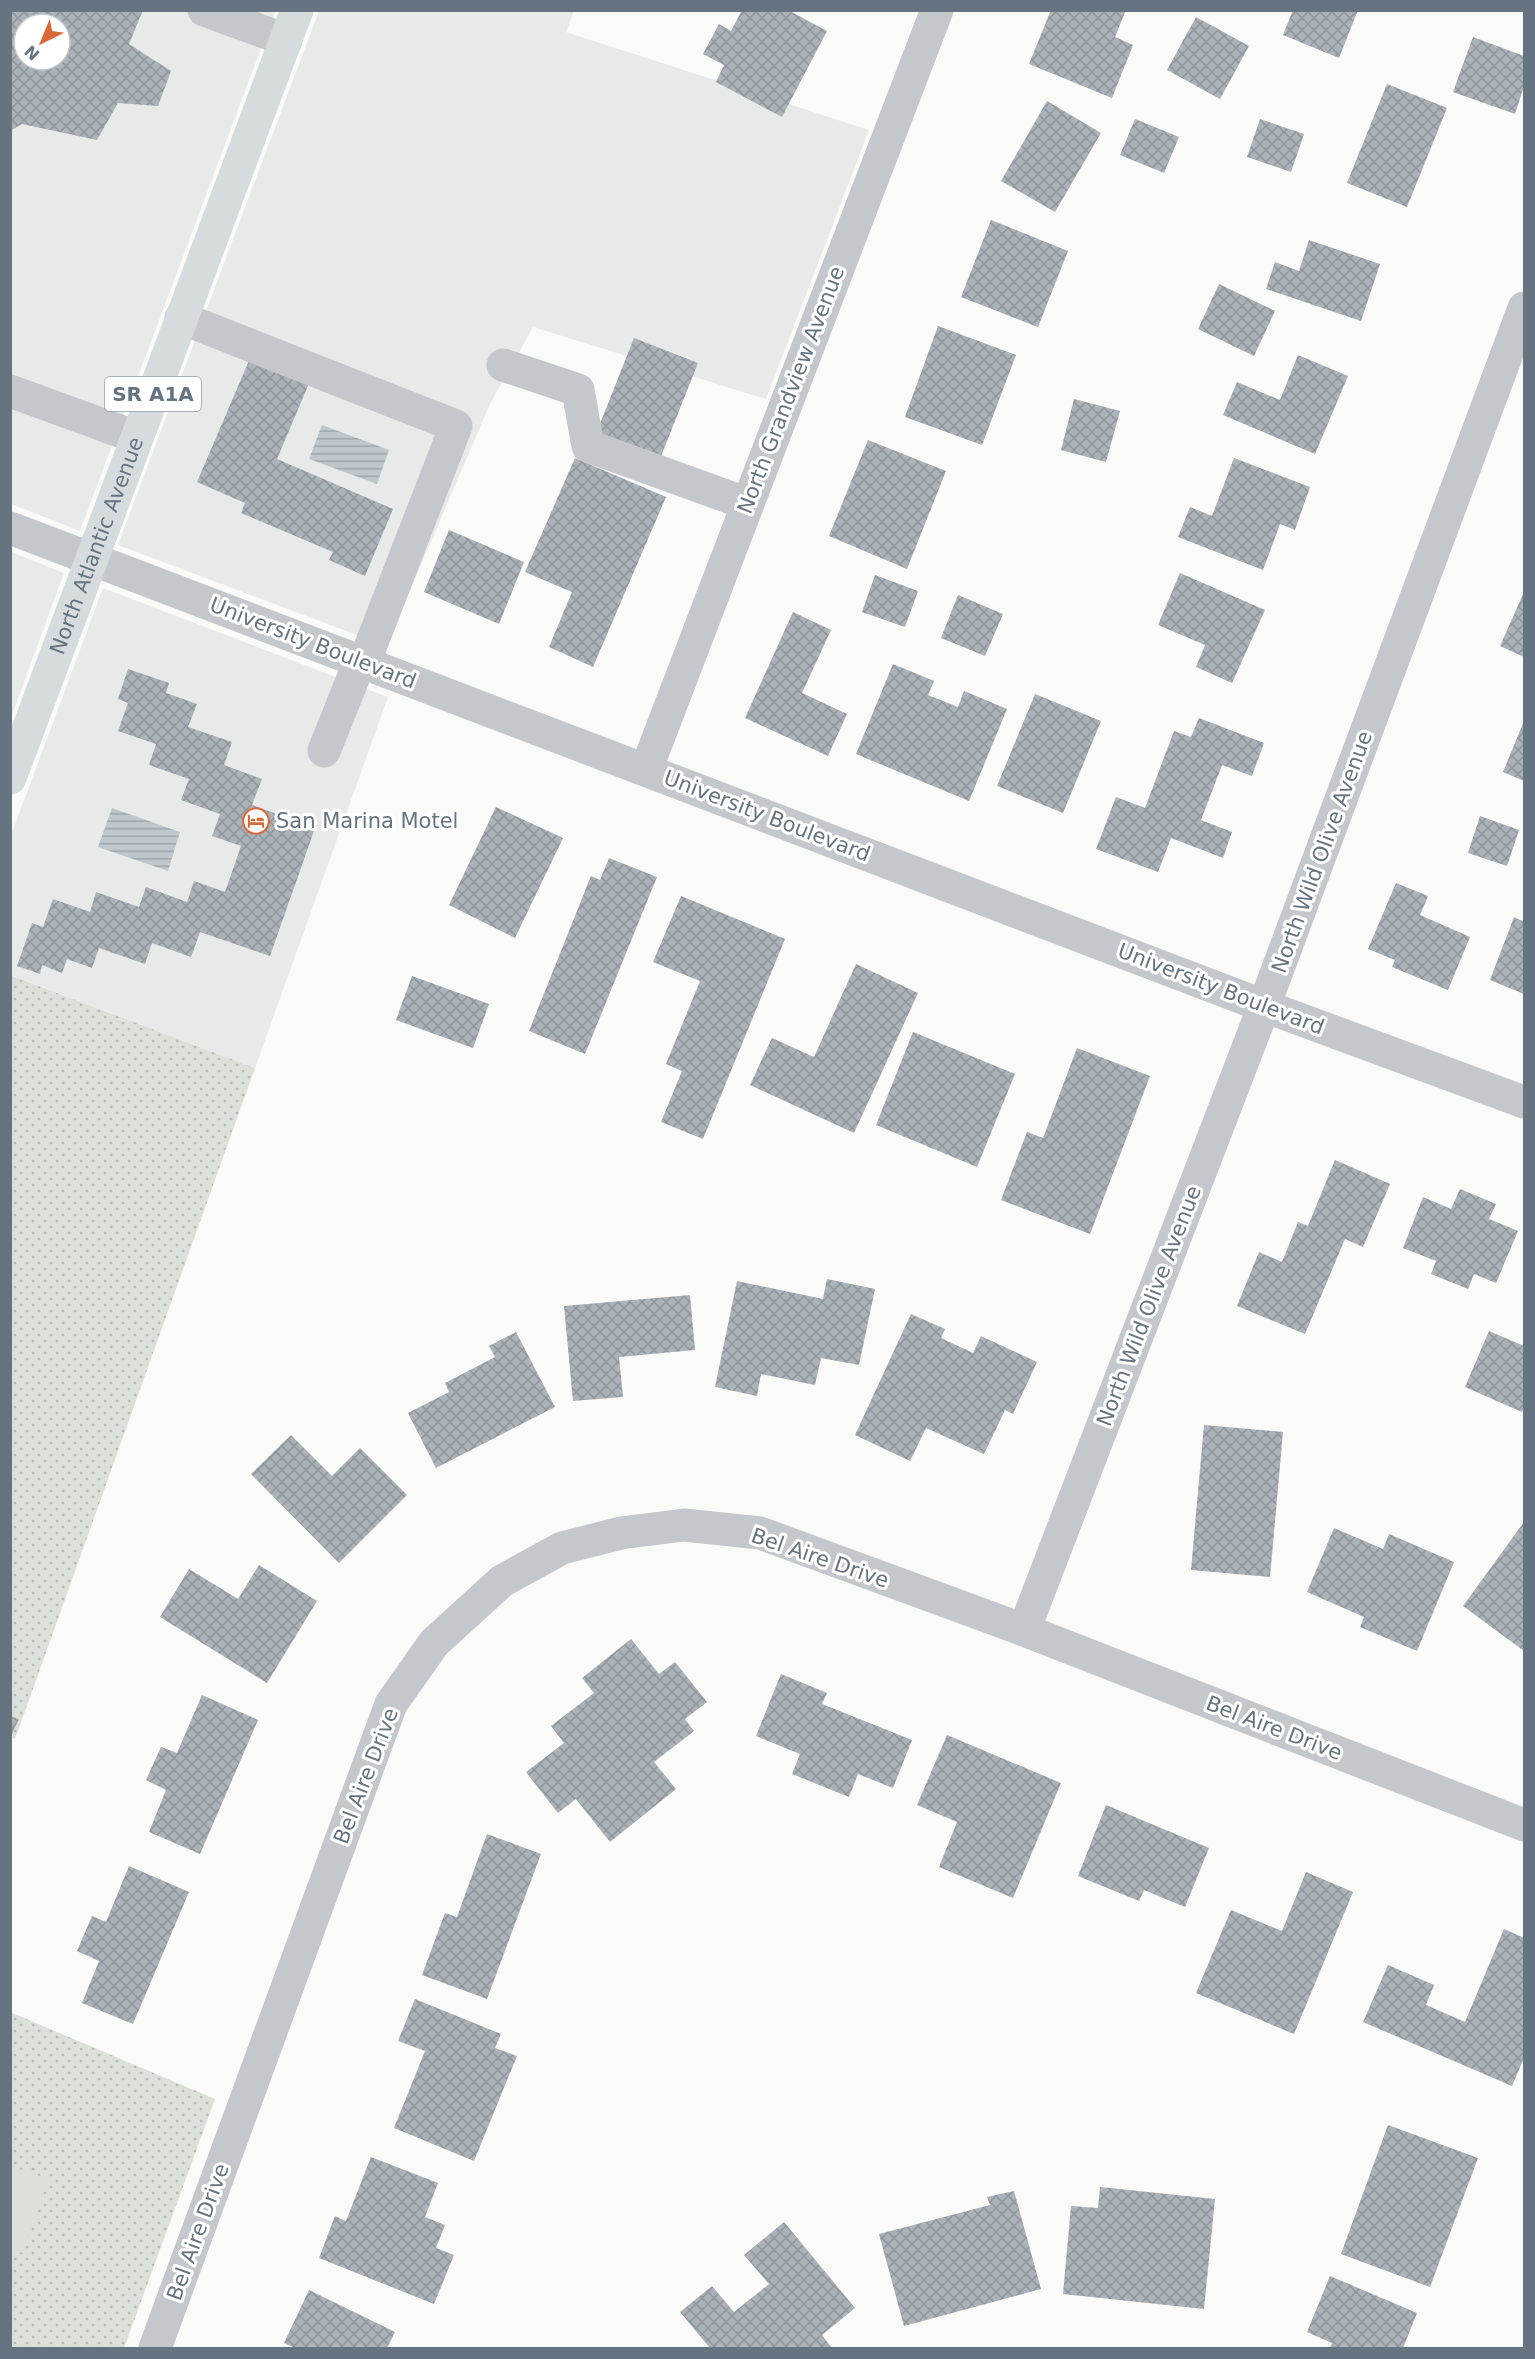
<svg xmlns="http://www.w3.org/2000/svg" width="1535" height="2359" font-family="'DejaVu Sans',sans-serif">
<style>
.built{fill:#e8e9e9;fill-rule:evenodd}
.green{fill:url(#green-dots)}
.pitch{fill:#dbe0d9}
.water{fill:url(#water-rules)}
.building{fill:url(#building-cross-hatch);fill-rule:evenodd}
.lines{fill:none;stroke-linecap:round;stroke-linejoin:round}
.minor{stroke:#c4c7cb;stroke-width:33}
.major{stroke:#d6dbde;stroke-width:33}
.labels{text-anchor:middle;stroke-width:6;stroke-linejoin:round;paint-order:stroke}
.shield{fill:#fff;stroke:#949ea7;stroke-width:1.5}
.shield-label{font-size:20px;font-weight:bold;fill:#667481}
.street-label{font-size:21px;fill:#667481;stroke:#fff}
.poi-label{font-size:21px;fill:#667481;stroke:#fff;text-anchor:start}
</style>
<defs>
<pattern id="green-dots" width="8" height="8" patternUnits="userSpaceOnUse" patternTransform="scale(1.5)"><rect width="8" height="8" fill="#dbe0d9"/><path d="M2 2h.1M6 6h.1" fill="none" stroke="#b5bab5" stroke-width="1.8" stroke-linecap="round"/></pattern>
<pattern id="water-rules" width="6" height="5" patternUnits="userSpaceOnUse" patternTransform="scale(1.5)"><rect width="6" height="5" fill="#bec7cc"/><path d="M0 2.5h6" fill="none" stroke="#9ea6ab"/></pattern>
<pattern id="building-cross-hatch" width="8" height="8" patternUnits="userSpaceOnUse" patternTransform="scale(1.5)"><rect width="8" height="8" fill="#abb2b8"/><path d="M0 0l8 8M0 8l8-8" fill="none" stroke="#8f959b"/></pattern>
</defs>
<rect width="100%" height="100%" fill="#fafaf8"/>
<path class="built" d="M 10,11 L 275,11 L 80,531 L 11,504 ZM 24,24 L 60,24 L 60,60 L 24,60 Z
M 319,11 L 574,11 L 566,32 L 869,130 L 766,399 L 533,327 L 490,404 L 386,646 L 118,545 Z
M 11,552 L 64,573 L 11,718 Z
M 103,588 L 388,697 L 255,1068 L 11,975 L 10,838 Z"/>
<path class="green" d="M 10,975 L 255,1068 L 15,1739 L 10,1737 Z
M 10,2012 L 215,2099 L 124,2348 L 11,2348 Z"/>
<path class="pitch" d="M 13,2167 L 48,2179 L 22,2253 L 11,2249 L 10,2172 Z"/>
<path class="water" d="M 322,425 L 389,450 L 377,484 L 309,459 Z
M 112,808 L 180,832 L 168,871 L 98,847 Z"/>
<path class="building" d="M 10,10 L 143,10 L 129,44 L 171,71 L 158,106 L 118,103 L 97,140 L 22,124 L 10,131 ZM 24,24 L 60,24 L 60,60 L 24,60 Z
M 742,10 L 788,10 L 827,31 L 782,117 L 716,82 L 724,65 L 703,54 L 719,24 L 731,31 Z
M 1051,10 L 1126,10 L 1115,37 L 1133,45 L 1112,98 L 1029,64 Z
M 1293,10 L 1358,10 L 1339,58 L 1283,35 Z
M 1196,17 L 1249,46 L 1220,99 L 1167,70 Z
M 1473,37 L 1524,56 L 1524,86 L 1515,114 L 1453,92 Z
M 1387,84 L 1447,108 L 1407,207 L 1347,183 Z
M 1047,101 L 1101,133 L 1055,212 L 1001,181 Z
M 1135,119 L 1179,137 L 1164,173 L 1120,155 Z
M 1260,119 L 1304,134 L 1291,172 L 1247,157 Z
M 991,220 L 1068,251 L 1038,327 L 961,297 Z
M 1309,240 L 1380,264 L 1361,321 L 1266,289 L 1275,262 L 1299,271 Z
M 1219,284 L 1275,311 L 1254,356 L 1198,329 Z
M 938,326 L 1016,355 L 982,445 L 905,417 Z
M 634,338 L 698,363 L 656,469 L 592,444 Z
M 1298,355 L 1348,376 L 1315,454 L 1223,415 L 1237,382 L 1280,400 Z
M 251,356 L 310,381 L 277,459 L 393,509 L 365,576 L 329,560 L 333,552 L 241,513 L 245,503 L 197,482 Z
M 1074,399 L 1120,411 L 1106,462 L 1061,450 Z
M 868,440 L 946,471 L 907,569 L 829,536 Z
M 575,458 L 666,497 L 593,667 L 549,647 L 572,592 L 525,572 Z
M 1234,458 L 1310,487 L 1295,530 L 1280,524 L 1263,570 L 1178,537 L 1190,507 L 1212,516 Z
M 449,530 L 524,562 L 499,624 L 424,592 Z
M 1180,573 L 1265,610 L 1232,683 L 1196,667 L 1205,645 L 1158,625 Z
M 875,575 L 918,591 L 905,627 L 862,612 Z
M 1524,592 L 1524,657 L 1500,646 Z
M 958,595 L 1003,614 L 985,656 L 941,638 Z
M 793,612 L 831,630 L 802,693 L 847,714 L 828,756 L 745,718 Z
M 893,664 L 934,681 L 928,695 L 958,707 L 964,691 L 1007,709 L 969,801 L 856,754 Z
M 128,669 L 169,683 L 166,693 L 197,704 L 188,727 L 232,742 L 224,765 L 262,779 L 252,805 L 315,828 L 270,956 L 200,932 L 191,957 L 152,943 L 145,964 L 99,948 L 92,968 L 67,959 L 62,973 L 42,965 L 40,974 L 17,966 L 32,923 L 43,927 L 53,899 L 90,912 L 96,892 L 139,907 L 146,887 L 187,902 L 194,881 L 225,892 L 241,846 L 212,836 L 220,814 L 181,800 L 189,779 L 149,765 L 156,744 L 118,731 L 128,703 L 118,699 Z
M 1035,694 L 1101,721 L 1063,813 L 997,786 Z
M 1199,718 L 1264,743 L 1252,776 L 1222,765 L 1201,820 L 1232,832 L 1223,858 L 1171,838 L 1158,872 L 1096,849 L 1116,797 L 1145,808 L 1174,731 L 1191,737 Z
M 1524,721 L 1524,781 L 1503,772 Z
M 496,807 L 563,838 L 515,938 L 449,905 Z
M 1480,816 L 1519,830 L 1507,866 L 1468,853 Z
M 609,858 L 657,877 L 585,1054 L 529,1031 L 591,876 L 600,880 Z
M 1396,883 L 1428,896 L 1420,915 L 1470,937 L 1448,990 L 1392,967 L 1395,960 L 1368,949 Z
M 681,896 L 785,939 L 703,1139 L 661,1122 L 682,1071 L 666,1064 L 700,981 L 653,962 Z
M 1514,917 L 1524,922 L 1524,994 L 1490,980 Z
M 856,964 L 918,993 L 854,1133 L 750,1085 L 772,1038 L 814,1057 Z
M 412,976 L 489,1004 L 473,1048 L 396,1020 Z
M 913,1032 L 1015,1074 L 977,1167 L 876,1125 Z
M 1077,1048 L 1150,1076 L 1090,1234 L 1001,1200 L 1027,1132 L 1043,1138 Z
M 1335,1160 L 1390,1184 L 1363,1247 L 1345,1239 L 1305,1334 L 1237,1306 L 1259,1252 L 1282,1262 L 1298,1222 L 1308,1226 Z
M 1460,1189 L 1496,1204 L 1489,1219 L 1518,1231 L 1496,1283 L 1474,1274 L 1468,1289 L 1431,1274 L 1436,1261 L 1403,1248 L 1423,1197 L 1451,1209 Z
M 827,1279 L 875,1289 L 859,1365 L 821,1358 L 815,1385 L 761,1374 L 757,1396 L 715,1387 L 737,1281 L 823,1299 Z
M 690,1295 L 695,1350 L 619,1357 L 623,1397 L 573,1401 L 564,1306 Z
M 911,1314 L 945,1329 L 941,1338 L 973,1353 L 981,1336 L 1037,1362 L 1013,1414 L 1005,1410 L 984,1454 L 926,1428 L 910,1461 L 855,1435 Z
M 1489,1331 L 1524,1346 L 1524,1406 L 1522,1412 L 1465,1387 Z
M 516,1332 L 555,1407 L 436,1468 L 408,1413 L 449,1392 L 445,1383 L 495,1357 L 489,1346 Z
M 1204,1425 L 1283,1432 L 1270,1577 L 1191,1570 Z
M 291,1435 L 332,1476 L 360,1448 L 407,1495 L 339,1563 L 251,1474 Z
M 1524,1522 L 1524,1651 L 1463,1606 Z
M 1334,1528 L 1383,1549 L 1389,1534 L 1454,1562 L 1417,1651 L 1360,1627 L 1364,1617 L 1307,1592 Z
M 259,1565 L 317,1601 L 267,1683 L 160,1617 L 189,1569 L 238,1599 Z
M 631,1639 L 659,1674 L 675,1662 L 707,1702 L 685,1719 L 694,1731 L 654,1762 L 676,1789 L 610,1842 L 576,1799 L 558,1813 L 526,1772 L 564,1743 L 551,1726 L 594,1693 L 582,1678 Z
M 781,1674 L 827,1693 L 822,1704 L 912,1740 L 893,1788 L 858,1774 L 849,1797 L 792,1774 L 800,1754 L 756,1736 Z
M 202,1695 L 258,1720 L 200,1854 L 149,1832 L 166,1790 L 146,1780 L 161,1747 L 177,1753 Z
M 10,1716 L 19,1719 L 10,1738 Z
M 947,1735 L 1061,1783 L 1013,1898 L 939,1867 L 957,1822 L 917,1805 Z
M 1106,1805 L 1209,1848 L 1185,1907 L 1144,1890 L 1139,1901 L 1078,1876 Z
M 487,1834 L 541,1854 L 487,1999 L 422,1975 L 445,1913 L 457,1917 Z
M 129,1866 L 189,1892 L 133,2024 L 82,2003 L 99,1961 L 77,1951 L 92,1916 L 106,1922 Z
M 1306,1872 L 1353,1892 L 1294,2034 L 1196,1993 L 1231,1910 L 1282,1931 Z
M 1504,1929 L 1524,1938 L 1524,2058 L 1512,2086 L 1363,2022 L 1388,1965 L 1434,1985 L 1426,2005 L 1465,2022 Z
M 415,1999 L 501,2034 L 495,2048 L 517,2056 L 474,2161 L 394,2128 L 425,2051 L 398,2041 Z
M 1388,2125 L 1478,2158 L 1430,2287 L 1341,2254 Z
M 371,2157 L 438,2183 L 425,2217 L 445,2225 L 436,2248 L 454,2255 L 434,2304 L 319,2258 L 335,2216 L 346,2221 Z
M 1100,2187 L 1215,2199 L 1204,2309 L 1063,2294 L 1071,2206 L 1098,2208 Z
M 1014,2191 L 1041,2289 L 904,2326 L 879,2234 L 990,2205 L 987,2197 Z
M 784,2222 L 855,2308 L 822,2335 L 832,2348 L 710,2348 L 680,2312 L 712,2286 L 734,2312 L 769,2284 L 744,2255 Z
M 1330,2276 L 1417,2313 L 1403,2348 L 1330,2348 L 1332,2343 L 1307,2332 Z
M 309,2290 L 395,2332 L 387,2348 L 295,2348 L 284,2343 Z"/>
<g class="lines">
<path class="minor" d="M 204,10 L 286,40
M 181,318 L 456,426 L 364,663
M 503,365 L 578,390 L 588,446 L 748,504
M 10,391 L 136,437
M 10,528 L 1264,1006 L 1524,1102
M 324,751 L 360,661
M 646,770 L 937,10
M 1024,1630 L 1264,1006 L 1524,308
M 155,2348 L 391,1704 L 434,1643 L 502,1581 L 562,1548 L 621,1533 L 684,1525 L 760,1533 L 1024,1630 L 1524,1825"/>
<path class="major" id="s1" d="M 10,778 L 297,10"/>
</g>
<defs>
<g id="hotel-ring" transform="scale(1.35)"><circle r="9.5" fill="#fff" stroke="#d96839" stroke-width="1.5"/><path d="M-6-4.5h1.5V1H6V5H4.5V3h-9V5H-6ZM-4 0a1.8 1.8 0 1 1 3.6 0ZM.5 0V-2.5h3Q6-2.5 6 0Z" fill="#d96839"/></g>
</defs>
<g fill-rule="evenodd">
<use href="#hotel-ring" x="256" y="821"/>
</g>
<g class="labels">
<rect class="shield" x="105" y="377" width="96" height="34" rx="4.5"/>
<g class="shield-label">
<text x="153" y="401">SR A1A</text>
</g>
<g class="street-label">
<text transform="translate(791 390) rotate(-69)" y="7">North Grandview Avenue</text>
<text dy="7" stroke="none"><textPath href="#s1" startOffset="248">North Atlantic Avenue</textPath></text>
<text transform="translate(313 643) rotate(21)" y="7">University Boulevard</text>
<text transform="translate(767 816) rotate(21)" y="7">University Boulevard</text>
<text transform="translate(1322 852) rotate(-70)" y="7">North Wild Olive Avenue</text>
<text transform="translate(1221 989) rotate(21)" y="7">University Boulevard</text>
<text transform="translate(1149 1306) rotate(-69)" y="7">North Wild Olive Avenue</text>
<text transform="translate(820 1558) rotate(19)" y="7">Bel Aire Drive</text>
<text transform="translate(1274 1728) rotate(21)" y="7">Bel Aire Drive</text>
<text transform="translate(366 1776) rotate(-69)" y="7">Bel Aire Drive</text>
<text transform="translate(198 2232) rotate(-70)" y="7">Bel Aire Drive</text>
</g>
<g class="poi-label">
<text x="276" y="828">San Marina Motel</text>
</g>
</g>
<rect width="1535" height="2359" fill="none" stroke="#667481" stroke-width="24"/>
<g transform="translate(42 42) rotate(223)"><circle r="28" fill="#ffffff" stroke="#c2c7cd" stroke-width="1.5"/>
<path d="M0-4.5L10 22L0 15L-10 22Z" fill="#d96839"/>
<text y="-9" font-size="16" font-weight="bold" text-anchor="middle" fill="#667481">N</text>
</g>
</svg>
